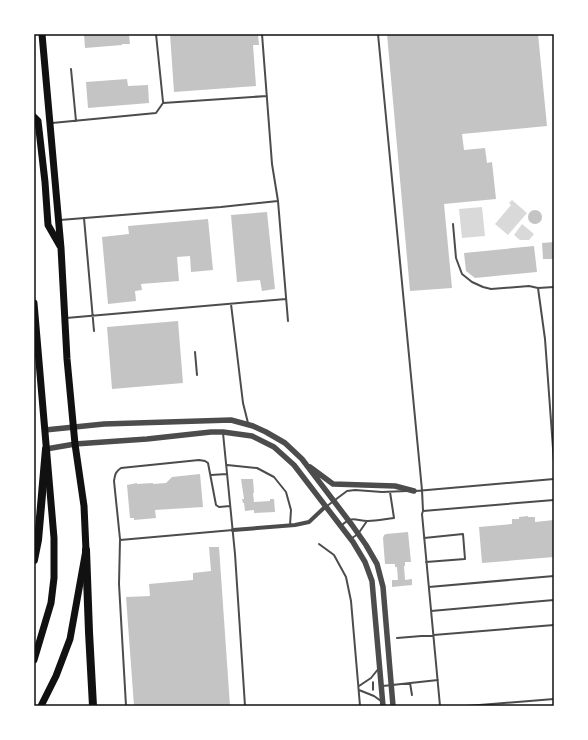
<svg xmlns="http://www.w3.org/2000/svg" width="588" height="740" font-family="'Nunito Sans',sans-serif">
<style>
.water{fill:#d9d9d9}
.building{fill:#c4c4c4}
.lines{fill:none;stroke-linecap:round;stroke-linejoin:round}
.path{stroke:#111;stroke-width:1.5}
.service{stroke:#4c4c4c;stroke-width:2}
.minor{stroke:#4c4c4c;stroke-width:4}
.tertiary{stroke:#4c4c4c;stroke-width:5.5}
.trunk{stroke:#111;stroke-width:7}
.motorway{stroke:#111;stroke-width:8}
.neatline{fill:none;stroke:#111;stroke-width:1.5}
</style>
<rect width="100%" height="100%" fill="#fff"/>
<path class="water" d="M 512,200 L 527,213 L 508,235 L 495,224 L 511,205 L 509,203 Z
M 482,207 L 485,236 L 462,238 L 459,209 Z
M 522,224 L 534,234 L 529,240 L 520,240 L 514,235 Z"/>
<path class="building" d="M 84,34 L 129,34 L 130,44 L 122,44 L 122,45 L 85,48 Z
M 170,34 L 258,34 L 259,45 L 253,45 L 256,86 L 174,92 Z
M 387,34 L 538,34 L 547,126 L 462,134 L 464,150 L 485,148 L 487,163 L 492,162 L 496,199 L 444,204 L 452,288 L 410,291 Z
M 127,79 L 128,86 L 148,85 L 149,103 L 88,108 L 86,82 Z
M528 217a7 7 0 1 1 14 0a7 7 0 1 1-14 0Z
M 267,212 L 275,289 L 262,291 L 260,280 L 237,282 L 231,215 Z
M 208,219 L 213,270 L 191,272 L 190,256 L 177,257 L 179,281 L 141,284 L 142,290 L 135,291 L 136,301 L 108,304 L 102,237 L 129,234 L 128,226 Z
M 554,242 L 554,259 L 543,259 L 542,243 Z
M 534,246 L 537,272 L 475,278 L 466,271 L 464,253 Z
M 178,321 L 183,383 L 112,389 L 107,327 Z
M 200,474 L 203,507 L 155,510 L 156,518 L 134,520 L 134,518 L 130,518 L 127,485 L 137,483 L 137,484 L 153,483 L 153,484 L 166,483 L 172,477 Z
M 241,479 L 253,479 L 254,493 L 253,493 L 254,502 L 270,501 L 270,499 L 274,499 L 275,512 L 254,513 L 254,510 L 245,511 L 244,503 L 243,503 L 242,499 L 244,499 Z
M 528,516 L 528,517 L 535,517 L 535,522 L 554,520 L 554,557 L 482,563 L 479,527 L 512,524 L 512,519 L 519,519 L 519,517 Z
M 408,532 L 411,562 L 405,562 L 405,566 L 404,566 L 405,580 L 412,579 L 412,585 L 392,587 L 392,580 L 398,580 L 397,567 L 395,567 L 395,564 L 385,564 L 383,538 L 384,535 L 386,534 Z
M 209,547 L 219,547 L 230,706 L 134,706 L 126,597 L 150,596 L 149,584 L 193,580 L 193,573 L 211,571 Z"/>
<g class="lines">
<path class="path" d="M 373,682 L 373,690"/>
<path class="service" d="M 156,34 L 163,102
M 262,34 L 272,164 L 278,201 L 288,321
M 378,34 L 422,490 L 423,511
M 71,69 L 76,121
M 52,123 L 156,113 L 163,103 L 267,96
M 84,218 L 94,331
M 60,220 L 221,207 L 278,201
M 453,224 L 456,258 L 462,274 L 472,282 L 483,287 L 491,289 L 529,286 L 538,288 L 554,287
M 538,288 L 545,339 L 554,462
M 231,304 L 243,403 L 248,423
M 66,318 L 286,299
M 195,352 L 197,375
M 223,433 L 235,554 L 245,706
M 227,465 L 257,468 L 274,477 L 286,492 L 291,510 L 290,525
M 211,475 L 227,474
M 416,491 L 554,479
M 327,506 L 347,491 L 355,490 L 382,492 L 407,491
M 342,525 C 353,515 356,521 368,521 C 377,521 385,519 394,518 L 390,492
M 352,538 L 358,534 L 367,521
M 424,538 L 463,534 L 465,559 L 426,562
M 120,539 L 114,481 C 115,475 115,472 121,468 L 199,460 L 205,461 L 208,463 L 216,505 L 219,507 L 230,506
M 319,544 L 334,555 L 346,577 L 351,601 L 360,706
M 429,587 L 554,576
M 431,611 L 554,600
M 397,638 L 554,625
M 410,683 L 412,695
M 359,686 L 371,678 L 379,668
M 383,686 L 438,680
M 359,690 L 374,696 L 381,701
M 126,706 L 119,584 L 120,540 L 233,530
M 440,706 L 422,514 L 423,511 L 554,500
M 467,706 L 554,699"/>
<path class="minor" d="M 233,530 L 295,525 L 309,522 L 326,506"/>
<path class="tertiary" d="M 45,430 L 104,424 L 231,420 L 253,426 L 266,432 L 285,443 L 302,459 L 352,525 L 366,545 L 377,564 L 383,587 L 393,706
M 46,449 L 75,444 L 147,439 L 211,432 L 223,432 L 252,436 L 274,447 L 294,465 L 353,542 L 365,562 L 372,581 L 383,706
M 310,467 L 333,484 L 395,486 L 414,491"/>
<path class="trunk" d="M 34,117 L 38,121 L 45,182 L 48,225 L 60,246
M 34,303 L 54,538 L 54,578 L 51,603 L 34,660
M 41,706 L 56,676 L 70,639 L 86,550 L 84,506 L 75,444 L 67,359 L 61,248 L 42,34"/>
<path class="motorway" d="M 86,550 L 89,632 L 93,706
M 34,560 L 38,540 L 46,449"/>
</g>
<rect width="588" height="740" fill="none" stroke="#ffffff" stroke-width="70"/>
<rect x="35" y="35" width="518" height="670" class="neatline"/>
</svg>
